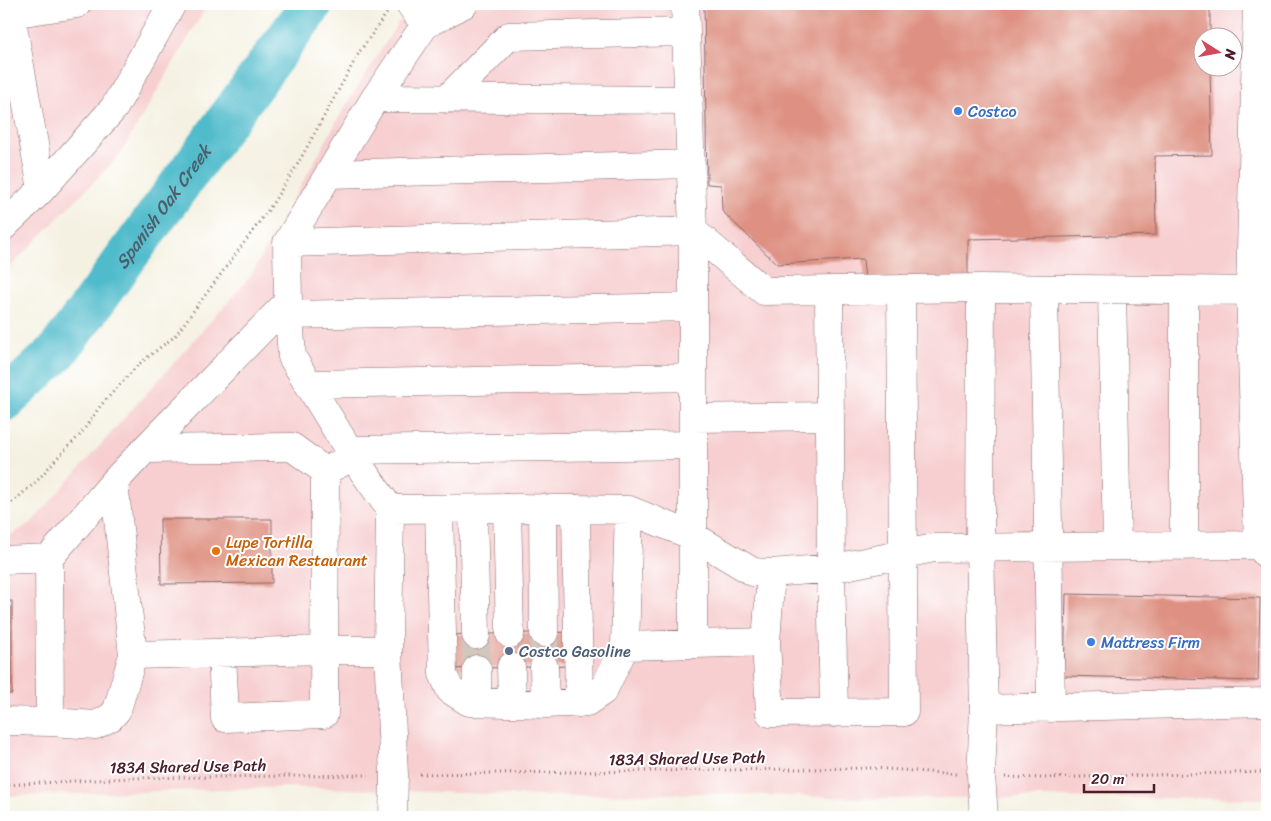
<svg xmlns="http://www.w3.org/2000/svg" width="1271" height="821" font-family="Sriracha,sans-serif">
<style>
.built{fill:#f7cfd0;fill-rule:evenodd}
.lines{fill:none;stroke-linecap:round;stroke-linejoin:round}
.river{stroke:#50bbcb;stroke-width:42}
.building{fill:#de9182}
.minor-tunnel{stroke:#d3c7bd;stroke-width:28;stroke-dasharray:28 14;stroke-linecap:butt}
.minor-casing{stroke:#86686b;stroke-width:29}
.path{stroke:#86686b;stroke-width:3;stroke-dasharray:1 4;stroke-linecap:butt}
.minor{stroke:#fff;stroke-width:28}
.shop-dot{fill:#3f7fe0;stroke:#fff;stroke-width:2}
.food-dot{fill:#e8710a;stroke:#fff;stroke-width:2}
.service-dot{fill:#5c6f8a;stroke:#fff;stroke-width:2}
.labels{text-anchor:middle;stroke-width:4;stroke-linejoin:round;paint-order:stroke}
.shop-label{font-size:16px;fill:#366cbe;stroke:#fff;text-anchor:start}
.food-label{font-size:16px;fill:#c56008;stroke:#fff;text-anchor:start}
.service-label{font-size:16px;fill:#4e5e75;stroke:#fff;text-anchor:start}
.street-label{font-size:16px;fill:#4a1f2b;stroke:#fff}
.water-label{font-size:18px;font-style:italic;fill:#4c5d6b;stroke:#fff}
</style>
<rect width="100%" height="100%" fill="#fff"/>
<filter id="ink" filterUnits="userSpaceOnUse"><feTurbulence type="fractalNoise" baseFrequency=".02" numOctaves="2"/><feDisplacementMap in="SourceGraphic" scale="10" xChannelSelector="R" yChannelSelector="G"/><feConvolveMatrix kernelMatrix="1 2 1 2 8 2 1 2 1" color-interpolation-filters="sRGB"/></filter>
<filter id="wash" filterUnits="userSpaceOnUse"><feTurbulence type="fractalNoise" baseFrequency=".0096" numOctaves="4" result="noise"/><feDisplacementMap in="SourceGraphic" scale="20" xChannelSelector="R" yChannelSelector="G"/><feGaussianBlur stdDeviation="1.12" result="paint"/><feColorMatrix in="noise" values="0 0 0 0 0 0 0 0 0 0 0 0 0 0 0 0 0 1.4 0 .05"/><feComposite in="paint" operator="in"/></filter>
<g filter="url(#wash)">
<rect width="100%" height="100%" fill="#f5f1e2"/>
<path class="built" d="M 4,4 L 208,4 L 119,156 L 4,273 Z
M 418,4 L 1267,4 L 1267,799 L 1039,797 L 879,799 L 712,793 L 543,796 L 292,787 L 4,796 L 4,539 L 31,523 L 250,277 L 342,112 L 398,23 ZM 1204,38 L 1234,38 L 1234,68 L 1204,68 Z"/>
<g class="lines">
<path class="river" id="s1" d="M 4,401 L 57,352 L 312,4"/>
</g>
<g id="blocks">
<path class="building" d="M 704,4 L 1210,4 L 1210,38 L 1204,38 L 1204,68 L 1210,68 L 1212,155 L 1155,156 L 1156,235 L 968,239 L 968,278 L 865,280 L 863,259 L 777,264 L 722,211 L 721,185 L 707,184 Z
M 160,519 L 272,519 L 272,583 L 161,584 Z
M 1066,594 L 1260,598 L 1258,681 L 1064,676 Z
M 4,601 L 12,601 L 12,694 L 4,694 Z
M 573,632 L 574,666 L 445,669 L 445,635 Z"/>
</g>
</g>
<g filter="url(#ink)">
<use href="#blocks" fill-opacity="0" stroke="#86686b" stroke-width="1"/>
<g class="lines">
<path class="minor-tunnel" d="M 544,633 L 544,667
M 476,635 L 477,669"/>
<g class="minor-casing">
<path id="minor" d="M 410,4 L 425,25
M 685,4 L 693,231 L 693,644
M 1257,4 L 1250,292 L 1258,545
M 4,15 L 77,4
M 375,98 L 689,100
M 447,99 L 509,36 L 686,32
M 330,174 L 691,164
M 42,189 L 114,108 L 172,4
M 4,226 L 42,189 L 9,4
M 287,243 L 693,231 L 764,291 L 981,288 L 1267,291
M 981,288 L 980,548 L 984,709
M 1044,289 L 1051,708
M 829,290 L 831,568 L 834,713
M 1112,290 L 1117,546
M 289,315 L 693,307
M 310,384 L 693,377
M 693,418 L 830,416
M 145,449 L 292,447 L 325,471
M 350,450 L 693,445
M 507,508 L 510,634
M 543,508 L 544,633
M 390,509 L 519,508 L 629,510 L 693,536 L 753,572 L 771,573 L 835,568 L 934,548 L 1258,545 L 1267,555
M 439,509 L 443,674 L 450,690 L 469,702 L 545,704
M 473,509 L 476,635
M 576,509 L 579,703
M 629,510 L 625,646 L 766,642 L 770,713 L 904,712 L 901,289
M 1184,546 L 1184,291
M 4,560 L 49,558
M 766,642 L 771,573
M 222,653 L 225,718 L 324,714 L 325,471 L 353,457
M 133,655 L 325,650 L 388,650
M 511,667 L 512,703
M 544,667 L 545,704 L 587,702 L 603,691 L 625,646
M 477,669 L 477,702
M 4,721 L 50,722 L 96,725 L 111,717 L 117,710 L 133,655 L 114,482
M 50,722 L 49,558 L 114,482 L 145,449 L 288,302
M 393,817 L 394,775 L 388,650 L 390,509 L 353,457 L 292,357 L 288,302 L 287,243 L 375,98 L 425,25 L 464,4
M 984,817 L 981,775 L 984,709 L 1267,702"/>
</g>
<path class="path" d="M 4,509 L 36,482 L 57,458 L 80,435 L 101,405 L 139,364 L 175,336 L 269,209 L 296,167 L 360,51 L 387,13
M 420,774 L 873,768 L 956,774
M 1005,777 L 1041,778 L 1267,772
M 4,785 L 129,778 L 369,775"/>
<use href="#minor" class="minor"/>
</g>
</g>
<g class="shop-dot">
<circle cx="958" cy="111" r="5"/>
<circle cx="1091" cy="642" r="5"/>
</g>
<circle class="food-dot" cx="216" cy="551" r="5"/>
<circle class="service-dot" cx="509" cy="651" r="5"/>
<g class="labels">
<g class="shop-label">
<text x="968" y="117">Costco</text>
<text x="1101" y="648">Mattress Firm</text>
</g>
<g class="food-label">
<text x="226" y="548">Lupe Tortilla<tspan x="226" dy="18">Mexican Restaurant</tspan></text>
</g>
<g class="service-label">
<text x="519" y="657">Costco Gasoline</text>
</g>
<g class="street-label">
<text transform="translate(687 758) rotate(-1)" y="6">183A Shared Use Path</text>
<text transform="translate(188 766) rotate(-1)" y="6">183A Shared Use Path</text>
</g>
<g class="water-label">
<text dy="6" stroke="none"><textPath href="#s1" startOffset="252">Spanish Oak Creek</textPath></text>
</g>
</g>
<rect width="1271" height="821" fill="none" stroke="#fff" stroke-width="20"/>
<g transform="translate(1218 52) rotate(101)"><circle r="24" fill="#ffffff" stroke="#b7a5aa"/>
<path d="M0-4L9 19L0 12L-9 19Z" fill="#d1495b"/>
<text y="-8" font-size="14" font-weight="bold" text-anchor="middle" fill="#4a1f2b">N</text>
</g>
<path d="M1084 784v8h70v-8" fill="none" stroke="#4a1f2b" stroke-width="2.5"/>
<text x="1091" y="784" font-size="15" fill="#4a1f2b" stroke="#ffffff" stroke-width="4" paint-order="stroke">20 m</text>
</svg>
